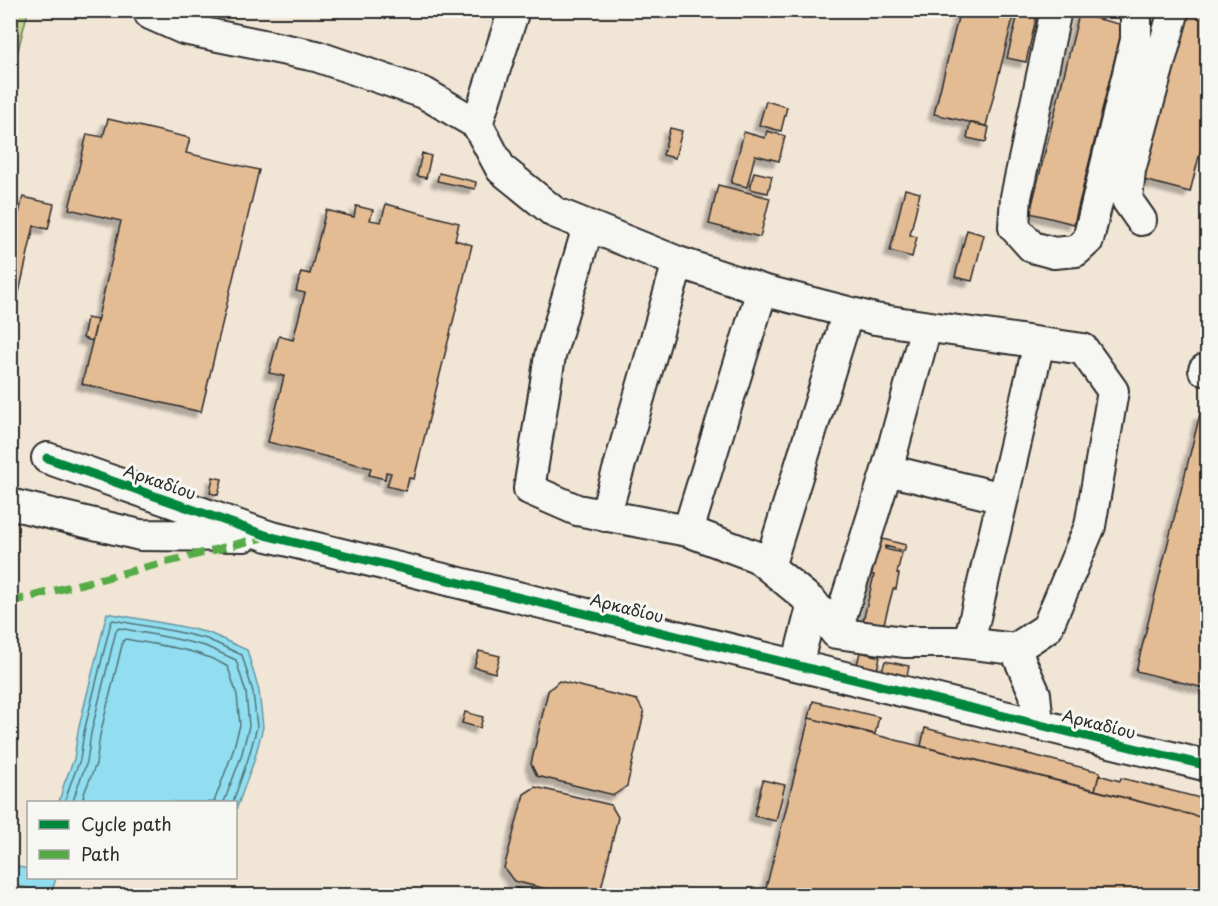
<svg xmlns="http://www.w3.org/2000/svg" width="1218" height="906" font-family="'Playpen Sans',sans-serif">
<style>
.green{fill:#bcd58c;stroke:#74805c;stroke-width:1.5}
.water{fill:#90deef;stroke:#6896a1;stroke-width:1.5}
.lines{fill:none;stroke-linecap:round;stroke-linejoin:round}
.shore{stroke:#537379;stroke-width:1.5}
.building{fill:#e4bc94;stroke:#2b2b2b;stroke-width:1.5;filter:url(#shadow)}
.minor-casing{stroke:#2b2b2b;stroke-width:34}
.minor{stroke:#f6f6f2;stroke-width:30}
.quiet{stroke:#54ab44;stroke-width:8;stroke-dasharray:15 8;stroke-linecap:butt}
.cycleway-casing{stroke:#f6f6f2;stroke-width:13}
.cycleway{stroke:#00873e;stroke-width:9}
.labels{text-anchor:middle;stroke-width:6;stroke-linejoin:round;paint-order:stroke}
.street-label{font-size:16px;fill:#2b2b2b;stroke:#f6f6f2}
</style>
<defs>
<filter id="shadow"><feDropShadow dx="-5.5" dy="5.5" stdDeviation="1.5" flood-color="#0004"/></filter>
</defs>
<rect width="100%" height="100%" fill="#f1e5d6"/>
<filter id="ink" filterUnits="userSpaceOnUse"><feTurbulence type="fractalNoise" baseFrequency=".0167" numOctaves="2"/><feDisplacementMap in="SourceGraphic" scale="12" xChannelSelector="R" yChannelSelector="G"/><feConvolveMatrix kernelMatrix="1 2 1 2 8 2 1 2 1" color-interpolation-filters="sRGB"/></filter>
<g filter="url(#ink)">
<path class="green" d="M 11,10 L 28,11 L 11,78 L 10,11 Z"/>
<path class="water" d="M 107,613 L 179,626 L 209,633 L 247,650 L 259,691 L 263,727 L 254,761 L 236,810 L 236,802 L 59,802 L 64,784 L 74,759 L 78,731 Z
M 10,865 L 28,869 L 28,878 L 56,878 L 51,894 L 11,884 Z"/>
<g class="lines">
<path class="shore" d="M 65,802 L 70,785 L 80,760 L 84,732 L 111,622 L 113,620 L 178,632 L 207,639 L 242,655 L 253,692 L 257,727 L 248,759 L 233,802
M 73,802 L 77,788 L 87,762 L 91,733 L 116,631 L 119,628 L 176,639 L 205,646 L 236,660 L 246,693 L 249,726 L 241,757 L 224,802
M 82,802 L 85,791 L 96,764 L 100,735 L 123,641 L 126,639 C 160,646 198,648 228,667 L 237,695 L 240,725 L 232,754 L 214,802"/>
</g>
<path class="building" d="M 960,10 L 1015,10 L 986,126 L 934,114 Z
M 1019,10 L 1038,10 L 1026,62 L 1007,58 Z
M 1182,10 L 1208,10 L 1208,121 L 1190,192 L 1140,179 Z
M 1079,14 L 1123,25 L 1074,224 L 1030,213 Z
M 766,101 L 787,107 L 781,131 L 759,125 Z
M 108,119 L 190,138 L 186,153 L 259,170 L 201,412 L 82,384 L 121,221 L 69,209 L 87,134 L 103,137 Z
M 970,123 L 989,127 L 986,142 L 967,138 Z
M 670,128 L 682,131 L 675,158 L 663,155 Z
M 767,131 L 785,136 L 779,161 L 755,155 L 747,187 L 731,183 L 744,132 L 765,138 Z
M 422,153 L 431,156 L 426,178 L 417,176 Z
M 754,172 L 772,176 L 768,193 L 750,189 Z
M 439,173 L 476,182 L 475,189 L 437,181 Z
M 718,185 L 770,198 L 760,237 L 709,224 Z
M 905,189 L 920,193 L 910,235 L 917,237 L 912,257 L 890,251 Z
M 23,197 L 54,204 L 48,229 L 34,226 L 11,328 L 10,250 Z
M 386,204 L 459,223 L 455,240 L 472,245 L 414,479 L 409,478 L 406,491 L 387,486 L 391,473 L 386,472 L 385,479 L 369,475 L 371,468 L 268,442 L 284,376 L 269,373 L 279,336 L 293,340 L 305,293 L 296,291 L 301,272 L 310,274 L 326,210 L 354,217 L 356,206 L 373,210 L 370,220 L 381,222 Z
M 967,230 L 984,235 L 972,281 L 955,277 Z
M 87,318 L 97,320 L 92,341 L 83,338 Z
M 1200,414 L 1208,416 L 1208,689 L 1136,671 Z
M 213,477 L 222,479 L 218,495 L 210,493 Z
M 871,536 L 906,545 L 904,551 L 885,546 L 885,549 L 902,553 L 897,573 L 899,574 L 896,589 L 893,589 L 882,631 L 862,626 L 874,575 L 867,573 Z
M 479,651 L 500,656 L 495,673 L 474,667 Z
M 860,652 L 880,657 L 877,670 L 857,665 Z
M 885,661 L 909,666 L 907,676 L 882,671 Z
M 559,681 L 637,700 L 644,713 L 627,786 L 614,795 L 537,776 L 531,764 L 548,691 Z
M 813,701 L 879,717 L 875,734 L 809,718 Z
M 465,712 L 483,717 L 480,728 L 462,723 Z
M 809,718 L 1208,819 L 1208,896 L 764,896 Z
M 925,728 L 1100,772 L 1095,790 L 921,746 Z
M 1099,775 L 1120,781 L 1121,778 L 1208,800 L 1208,819 L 1095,790 Z
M 763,780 L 785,785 L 776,821 L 754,816 Z
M 535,787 L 611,805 L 618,817 L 601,889 L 591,896 L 575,896 L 514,881 L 504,868 L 524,794 Z
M 516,888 L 546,896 L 514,896 Z"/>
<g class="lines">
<g class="minor-casing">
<path id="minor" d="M 150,10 L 150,14 L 184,29 L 316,56 L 424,93 L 477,124 L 501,169 L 554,212 L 678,262 L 762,290 L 875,319 L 1083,349 L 1113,391 L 1090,526 L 1047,628 L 1015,649 L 957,642 L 904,642 L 836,633 L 813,603 L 757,557 L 688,531 L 577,510 L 529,489 L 550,356 L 588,227
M 1056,10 L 1016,197 L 1014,227 L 1032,247 L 1054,253 L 1076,251 L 1088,240 L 1136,40 L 1136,10
M 477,124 L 514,10
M 1141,220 L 1127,200 L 1130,170 L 1174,10
M 1204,370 L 1208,370
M 47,458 L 268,536 L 1208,766
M 887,470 L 1003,498
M 10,504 L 140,535 L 244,536
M 605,516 L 678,262
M 688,531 L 762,290
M 769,567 L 848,312
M 836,633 L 887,470 L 926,327
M 969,643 L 1039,343
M 1015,649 L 1035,694 L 1038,724
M 797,665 L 813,603"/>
</g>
<use href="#minor" class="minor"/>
<path class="quiet" d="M 10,602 L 265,537"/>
<g class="cycleway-casing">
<path id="cycleway" d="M 47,458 L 268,536 L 1208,766"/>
</g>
<use href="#cycleway" class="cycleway"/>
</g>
</g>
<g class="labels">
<g class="street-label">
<text transform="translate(160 482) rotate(19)" y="6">Αρκαδίου</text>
<text transform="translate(627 608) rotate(14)" y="6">Αρκαδίου</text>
<text transform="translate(1099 724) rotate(14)" y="6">Αρκαδίου</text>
</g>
</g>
<rect width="1218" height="906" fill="none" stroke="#f6f6f2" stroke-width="36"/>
<rect x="18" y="18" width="1182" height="870" fill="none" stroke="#2b2b2b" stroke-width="2" filter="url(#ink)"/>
<rect x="27" y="801" width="210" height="78" fill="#f6f6f2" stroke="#a5a5a2" stroke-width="1.5"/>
<rect x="39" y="820" width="30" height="9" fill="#00873e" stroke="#a5a5a2" stroke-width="1.5"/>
<text x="81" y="831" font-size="18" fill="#2b2b2b">Cycle path</text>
<rect x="39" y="850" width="30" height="9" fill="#54ab44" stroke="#a5a5a2" stroke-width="1.5"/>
<text x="81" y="861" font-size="18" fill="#2b2b2b">Path</text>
</svg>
